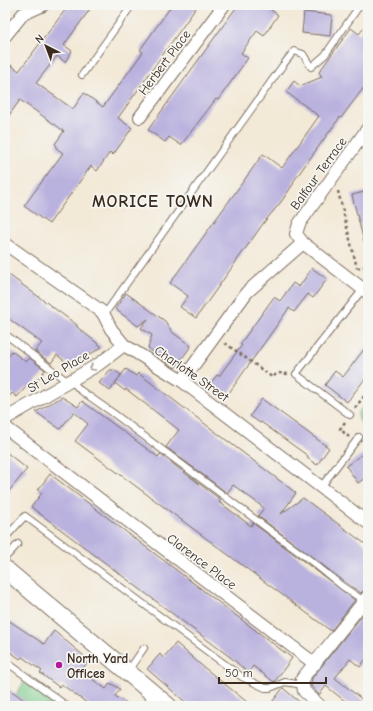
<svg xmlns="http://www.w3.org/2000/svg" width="373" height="711" font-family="'Comic Neue',sans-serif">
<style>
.green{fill:#7ecb8b;stroke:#5c7a54}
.building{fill:#b9b1de}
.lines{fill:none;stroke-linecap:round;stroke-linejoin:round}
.service-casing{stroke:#7b6d5f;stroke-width:8}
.minor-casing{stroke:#7b6d5f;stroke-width:14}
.secondary-casing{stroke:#7b6d5f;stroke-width:19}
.path{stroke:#7b6d5f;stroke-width:2.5;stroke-dasharray:3 3;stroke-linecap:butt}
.service{stroke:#fff;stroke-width:6}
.minor{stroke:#fff;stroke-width:12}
.secondary{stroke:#fff;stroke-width:17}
.oneway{stroke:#a79f9a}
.poi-dot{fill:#b5179e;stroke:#f6f6f2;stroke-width:1.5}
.labels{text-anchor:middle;stroke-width:3.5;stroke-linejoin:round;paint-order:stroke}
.street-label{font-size:13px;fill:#3b2a1e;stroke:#f6f6f2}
.poi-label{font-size:13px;font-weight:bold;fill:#3b2a1e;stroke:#f6f6f2;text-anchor:start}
.district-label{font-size:17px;font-weight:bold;letter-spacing:1px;fill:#3b2a1e;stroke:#f6f6f2}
</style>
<rect width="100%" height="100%" fill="#f6f6f2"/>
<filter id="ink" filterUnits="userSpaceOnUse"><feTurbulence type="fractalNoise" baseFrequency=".025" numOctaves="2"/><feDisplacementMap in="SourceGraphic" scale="8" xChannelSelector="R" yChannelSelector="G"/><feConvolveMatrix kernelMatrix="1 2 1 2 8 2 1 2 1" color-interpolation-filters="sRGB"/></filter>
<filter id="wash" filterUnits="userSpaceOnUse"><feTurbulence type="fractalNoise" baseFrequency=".012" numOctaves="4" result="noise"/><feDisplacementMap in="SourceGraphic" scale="16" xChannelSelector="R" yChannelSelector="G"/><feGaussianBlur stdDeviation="0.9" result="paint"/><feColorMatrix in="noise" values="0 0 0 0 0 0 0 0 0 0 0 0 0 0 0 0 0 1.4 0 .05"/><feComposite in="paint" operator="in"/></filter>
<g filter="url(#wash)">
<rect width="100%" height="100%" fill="#f3e9d7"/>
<path class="green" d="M 368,400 L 368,428 C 360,424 358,420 358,412 Z
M 24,682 L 57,706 L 32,706 L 16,694 Z"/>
<g id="blocks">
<path class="building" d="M 69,5 L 93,5 L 64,45 L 72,51 L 65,62 L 57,56 L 36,83 L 73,109 L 84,93 L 103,107 L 143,52 L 140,50 L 172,5 L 198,5 L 118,118 L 132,128 L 113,155 L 110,152 L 97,171 L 91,166 L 49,224 L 24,206 L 63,153 L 56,148 L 57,146 L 55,144 L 64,131 L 20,100 L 5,121 L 5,73 L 11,65 L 19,71 Z
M 238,5 L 264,5 L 278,15 L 264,36 L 257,31 L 241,53 L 248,58 L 218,100 L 216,99 L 181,145 L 169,137 L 165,142 L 148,130 Z
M 304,12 L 332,15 L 330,36 L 302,33 Z
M 368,23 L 368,82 L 341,118 L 340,117 L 293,182 L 294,183 L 281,202 L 265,221 L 196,318 L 180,307 L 188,296 L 170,283 L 263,154 L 282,168 L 319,116 L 286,92 L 294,81 L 300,86 L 322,77 L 319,72 L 351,28 L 359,34 Z
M 368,191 L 368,241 L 364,242 L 352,195 Z
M 312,268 L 327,279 L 313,298 L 308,294 L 294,312 L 289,308 L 226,397 L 209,385 L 217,375 L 219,376 L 242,345 L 240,344 L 274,297 L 280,301 L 293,283 L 299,287 Z
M 5,272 L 77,325 L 77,327 L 102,347 L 71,366 L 57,355 L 51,363 L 35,351 L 42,343 L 5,316 Z
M 126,293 L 165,321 L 172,332 L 191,346 L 175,368 L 148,348 L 152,335 L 141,328 L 148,319 L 138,326 L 115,309 Z
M 368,344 L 368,375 L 347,402 L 325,385 L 335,371 L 343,377 Z
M 12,351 L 26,362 L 30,358 L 45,370 L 31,388 L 26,387 L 17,397 L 12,393 L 5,402 L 5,361 Z
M 126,369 L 136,376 L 138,373 L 296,493 L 281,514 L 303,498 L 368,546 L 368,589 L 365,589 L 361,593 L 345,582 L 258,516 L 264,508 L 255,501 L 233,485 L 227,493 L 166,447 L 179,430 L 126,389 L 125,391 L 115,383 Z
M 110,370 L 114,370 L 121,375 L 110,391 L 99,383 Z
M 62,397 L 78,407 L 82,401 L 158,457 L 160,454 L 221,500 L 219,502 L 251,526 L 253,523 L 355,600 L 331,631 L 75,441 L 88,424 L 74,412 L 60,429 L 36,412 Z
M 262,399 L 329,448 L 317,465 L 307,458 L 308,456 L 261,422 L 260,423 L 250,416 Z
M 368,450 L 368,476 L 358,483 L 346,466 Z
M 5,451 L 27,469 L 5,496 Z
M 50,474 L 292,658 L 275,681 L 274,682 L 253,666 L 248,673 L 234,660 L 31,507 L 42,493 L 38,490 Z
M 368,608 L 368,656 L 360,667 L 350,659 L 335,678 L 368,704 L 368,706 L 351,706 L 326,686 L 319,695 L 311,686 L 312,678 Z
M 5,618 L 44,644 L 54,631 L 89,660 L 81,671 L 106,689 L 110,683 L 120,689 L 115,696 L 130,706 L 91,706 L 61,684 L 59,687 L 40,673 L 42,671 L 22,657 L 20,659 L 5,648 Z
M 176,643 L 201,665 L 252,706 L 190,706 L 147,669 L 160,654 L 163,658 Z
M 5,687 L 16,694 L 32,706 L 5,706 Z
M 283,688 L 304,706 L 269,706 Z"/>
</g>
</g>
<g filter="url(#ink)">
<use href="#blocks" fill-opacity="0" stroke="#7b6d5f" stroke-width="1"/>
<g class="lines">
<g class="service-casing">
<path id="service" d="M 82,75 L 132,5
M 104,315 L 283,65 L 294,51 L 303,54 L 311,67 L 325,55 L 360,5
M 5,334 L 68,382
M 71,380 L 80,390 L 113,413 L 311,561 L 342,586 L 364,601
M 350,415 L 296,374 L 363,289
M 321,487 L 359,437
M 5,538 L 25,516 L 242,677 L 265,688 L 270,688 L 285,682 L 303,685
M 5,558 L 18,544
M 5,661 L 67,706
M 128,671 L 144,648"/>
</g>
<g class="minor-casing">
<path id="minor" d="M 5,36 L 23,14 L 43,5
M 140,117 L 224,5
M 303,243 L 368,293
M 5,244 L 7,245 L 101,311 L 104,315 L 111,329 L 124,345 L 182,381 L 368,523
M 182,381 L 247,292 L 303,243 L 296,234 L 299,224 L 368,128
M 5,419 L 99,364 L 124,345
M 5,427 L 315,664
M 320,706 L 304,691 L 302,679 L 368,596"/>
</g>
<g class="secondary-casing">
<path id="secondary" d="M 5,569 L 168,706"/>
</g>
<path class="path" d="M 338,191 L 357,268
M 357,268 L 368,266
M 225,343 L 272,377 L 278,373 L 288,374
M 355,408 L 368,391
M 345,422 L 340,429 L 349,437"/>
<use href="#service" class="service"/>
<use href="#minor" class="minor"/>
<use href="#secondary" class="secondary"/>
</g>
<defs><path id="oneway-chevron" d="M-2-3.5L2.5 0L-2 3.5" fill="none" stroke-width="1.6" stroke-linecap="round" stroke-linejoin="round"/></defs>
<use class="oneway" href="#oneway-chevron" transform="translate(92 368) rotate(149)"/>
</g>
<circle class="poi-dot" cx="59" cy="665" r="4"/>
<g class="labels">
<g class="street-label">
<text transform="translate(164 62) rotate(-53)" y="5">Herbert Place</text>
<text transform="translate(318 173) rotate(-54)" y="5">Balfour Terrace</text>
<text transform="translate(58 371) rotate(-31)" y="5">St Leo Place</text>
<text transform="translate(192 373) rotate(35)" y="5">Charlotte Street</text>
<text transform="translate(202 561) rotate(37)" y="5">Clarence Place</text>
</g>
<g class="poi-label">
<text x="67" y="663">North Yard<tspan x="67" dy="15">Offices</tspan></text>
</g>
<g class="district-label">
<text x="153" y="207">MORICE TOWN</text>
</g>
</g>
<rect width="373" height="711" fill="none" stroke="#f6f6f2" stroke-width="20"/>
<g transform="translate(46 46) rotate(318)" stroke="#f6f6f2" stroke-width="3" paint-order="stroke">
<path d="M0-3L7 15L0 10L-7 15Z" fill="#3b2a1e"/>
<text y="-6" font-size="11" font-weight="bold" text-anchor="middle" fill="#3b2a1e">N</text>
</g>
<path d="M219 677v6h107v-6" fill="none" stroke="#3b2a1e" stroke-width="2"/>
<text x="225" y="677" font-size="12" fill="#3b2a1e" stroke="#f6f6f2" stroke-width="3" paint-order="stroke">50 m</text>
</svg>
